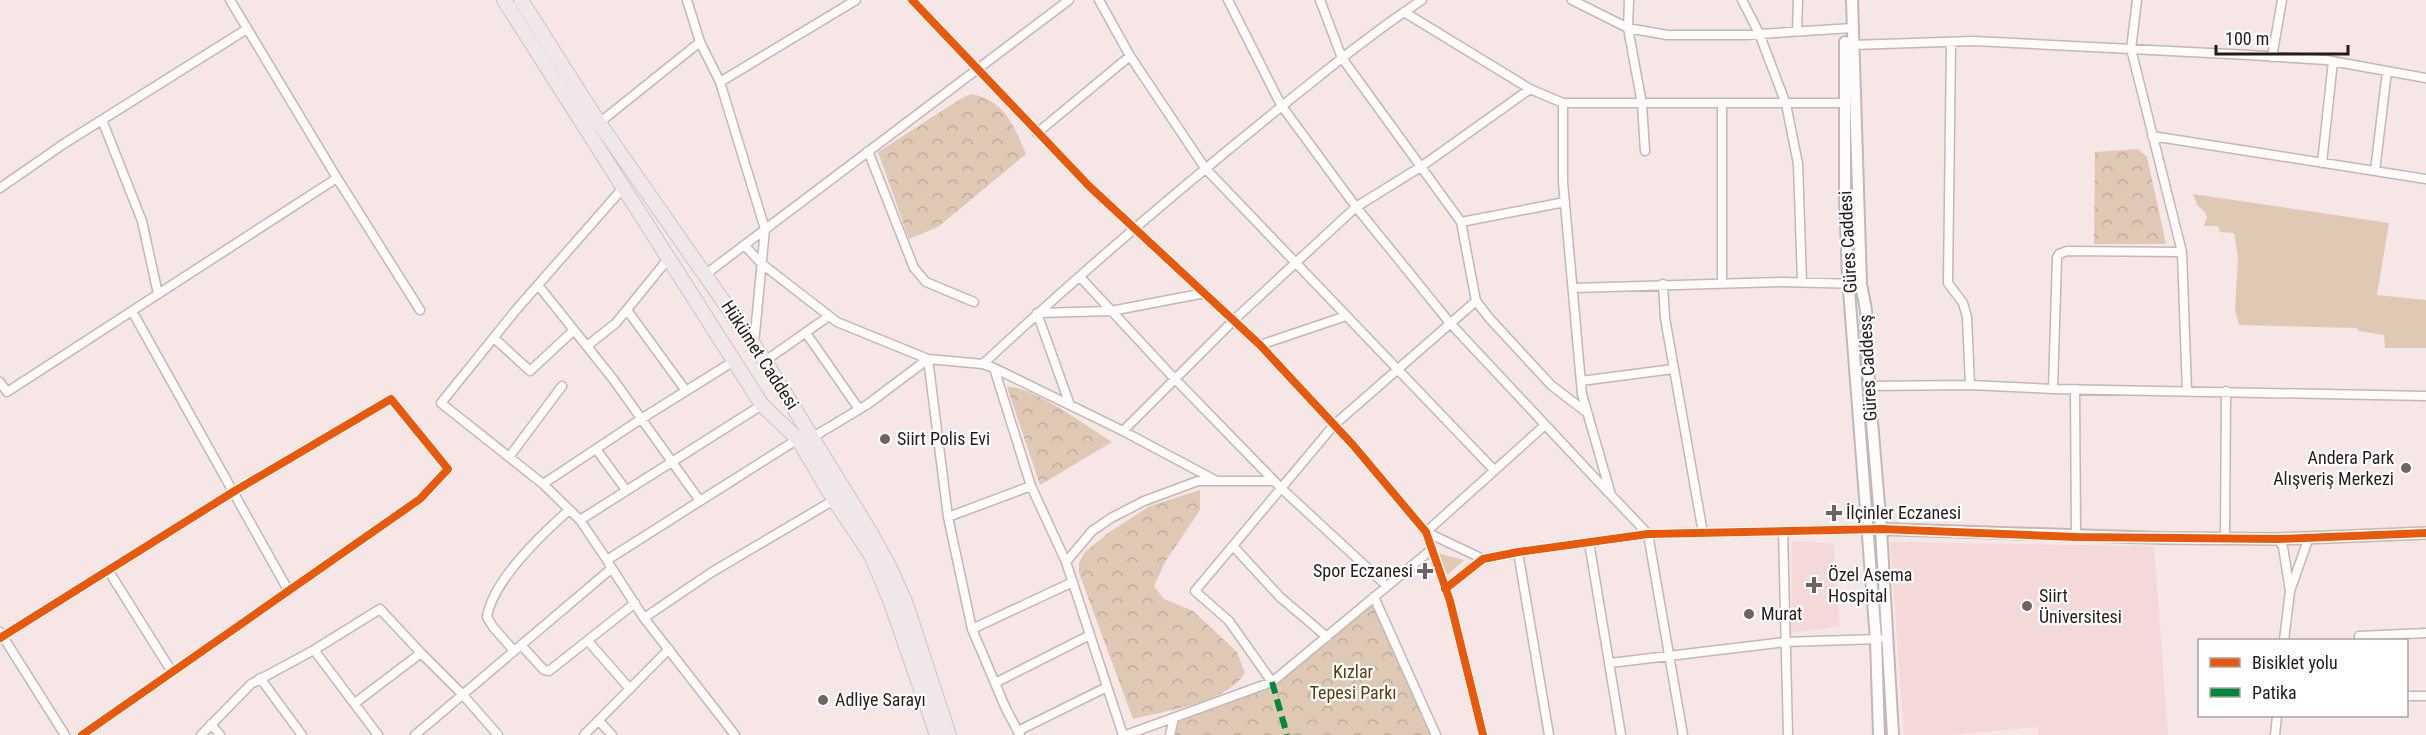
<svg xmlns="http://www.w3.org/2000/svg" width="2426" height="735" font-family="'Roboto Condensed',sans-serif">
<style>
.built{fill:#f5d9d9}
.grass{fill:#dfc9b4}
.park{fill:url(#park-crowns)}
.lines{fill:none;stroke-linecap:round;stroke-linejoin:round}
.minor-casing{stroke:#c3b7b7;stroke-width:11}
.tertiary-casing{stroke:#c3b7b7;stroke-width:14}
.primary-casing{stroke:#ccc4c4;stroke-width:16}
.minor{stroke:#fefbfb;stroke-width:8}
.tertiary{stroke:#fefbfb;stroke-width:10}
.primary{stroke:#f0e7ea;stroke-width:14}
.quiet{stroke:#00873e;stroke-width:6;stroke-dasharray:12 6;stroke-linecap:butt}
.cycleway-casing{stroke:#fff;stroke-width:11}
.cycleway{stroke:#e8590c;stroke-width:8}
.poi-dot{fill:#6e6262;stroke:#fff;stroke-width:2}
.labels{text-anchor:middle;stroke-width:4.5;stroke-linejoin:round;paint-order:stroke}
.street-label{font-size:18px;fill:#251b1b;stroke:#fff}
.poi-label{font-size:18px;fill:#251b1b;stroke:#fff;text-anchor:start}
.park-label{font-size:18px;fill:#583d0e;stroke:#fff}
</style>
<defs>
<pattern id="park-crowns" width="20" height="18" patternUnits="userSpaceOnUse" patternTransform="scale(1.5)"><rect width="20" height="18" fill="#dfc9b4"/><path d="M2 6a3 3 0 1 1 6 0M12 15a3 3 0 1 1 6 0" fill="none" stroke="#bfac9a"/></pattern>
</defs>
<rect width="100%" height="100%" fill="#f6e6e6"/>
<path class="built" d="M 1792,541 L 1833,543 L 1840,626 L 1791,633 Z
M 1890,542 L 2154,546 L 2168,735 L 2039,735 L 2038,727 L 1949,735 L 1904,735 Z"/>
<path class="grass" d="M 2193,194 L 2389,223 L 2377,295 L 2426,300 L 2426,348 L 2385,348 L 2384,335 L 2359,331 L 2357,328 L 2239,325 L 2235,310 L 2238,258 L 2234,233 L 2220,232 L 2218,226 L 2204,226 L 2207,217 L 2205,212 L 2197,205 Z
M 1438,553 L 1464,560 L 1446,576 Z"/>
<path class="park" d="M 972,94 C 1005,101 1014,126 1026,154 L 938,227 L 909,239 L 878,152 L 962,98 Z
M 2138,149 L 2147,157 L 2166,244 L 2094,244 L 2095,152 Z
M 1007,387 C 1032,385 1089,428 1112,442 L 1040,485 Z
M 1200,490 L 1200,510 L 1165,562 L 1154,586 L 1164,599 L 1193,611 L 1237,652 L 1245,673 C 1225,704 1167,710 1133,719 L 1079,573 L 1079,563 L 1085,552 L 1108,533 L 1150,506 Z
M 1374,597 L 1436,735 L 1170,735 L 1174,718 L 1272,682 Z"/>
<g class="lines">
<g class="minor-casing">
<path id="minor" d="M 230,0 L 337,178
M 687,0 L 700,42 L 720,82 L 765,229 L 754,344
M 912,0 L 1089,186 L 1260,345 L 1353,445 L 1426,532 L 1450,601 L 1483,735
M 1099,0 L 1130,56 L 1205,168 L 1494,470
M 1228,0 L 1281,105 L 1356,207 L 1450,323 L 1609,493
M 1320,0 L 1342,58 L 1461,222 L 1476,301 L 1490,319 L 1551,385 L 1586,412
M 1572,0 L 1628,28 L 1667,35 L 1745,35 L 1852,28
M 1629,0 L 1628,28 L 1642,104 L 1645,151
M 1742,0 L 1759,33 L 1786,104 L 1798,164 L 1802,282
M 2137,0 L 2131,49 L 2182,252 L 2187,391
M 1404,12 L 1530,89 L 1563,103 L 1843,103
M 1797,31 L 1798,0
M 1951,42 L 1948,283 L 1963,303 L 1967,317 L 1970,385
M 1852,45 L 1974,41 L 2249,55 L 2326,60 L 2426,78
M 2272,57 L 2282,0
M 720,82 L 856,0
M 1563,103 L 1563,182 L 1582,394 L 1611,495 L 1648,534 L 1683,735
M 1722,104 L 1722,283
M 102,120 L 142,221 L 158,294
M 599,123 L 700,42
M 1037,133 L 1130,56
M 2152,136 L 2426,179
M 868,151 L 914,268 L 926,282 L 974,302
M 2322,163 L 2333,61
M 2375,171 L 2387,71
M 0,188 L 65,143 L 247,29
M 623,188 L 516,310 L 441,403 L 543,484 L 580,520 L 607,560 L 700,501
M 1461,222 L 1565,202
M 744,245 L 762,264 L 837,322 L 928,359 L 983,364 L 994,368 L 1123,431 L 1215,480
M 706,274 L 1069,0
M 1080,277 L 1172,376 L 1281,488 L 1387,586
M 1663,284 L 1665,318 L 1703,533
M 538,285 L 613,379 L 700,501 L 798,439
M 1573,288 L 1782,282 L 1861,284
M 627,310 L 686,391
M 132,311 L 288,590
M 1037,313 L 1070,405
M 1038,313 L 1111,311 L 1205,293
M 806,333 L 859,409
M 494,338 L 530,371 L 574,330
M 1260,345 L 1346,316
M 587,346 L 616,323 L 668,259
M 765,361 L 829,316
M 983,364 C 1089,265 1199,172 1312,82 C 1348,53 1384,25 1422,0
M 994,368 L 1031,486 L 1066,562 L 1123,735
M 1581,381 L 1673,369
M 0,382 L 7,392 L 337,178 L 420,310
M 1869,386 L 1970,385 L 2053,389 L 2426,396
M 2053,389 L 2057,258 L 2059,254 L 2067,251 L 2182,252
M 2075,389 L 2076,537
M 1123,431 L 1237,317 L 1356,207 L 1422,166 L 1530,89
M 813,437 L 868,404 L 928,359 L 948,517 L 972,629
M 596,449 L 626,490
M 509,457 L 562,386
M 543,484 L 641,419 L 734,361
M 948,517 L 1031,486
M 580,520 L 762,405
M 1783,531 L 1788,735
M 1426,532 L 1545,425
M 1426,532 L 1483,559
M 2225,538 L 2226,391
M 2278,539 L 2283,547 L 2290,591 L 2309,537
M 1589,542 L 1621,735
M 1233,546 L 1280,597 L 1327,637
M 1518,552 L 1549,735
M 1066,562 L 1092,531 L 1111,518 L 1144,501 L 1198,481 L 1274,481
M 609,564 L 644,618 L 735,735
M 108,570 L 172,672
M 1445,589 L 1483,559 L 1518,552 L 1648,534 L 1881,529
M 1374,597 L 1436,735
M 644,618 L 712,572 L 834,500
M 0,632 L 65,735
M 0,638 L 233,492 L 391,399 L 448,469 L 420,499 L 82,735
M 2284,640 L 2290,591
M 2359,640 L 2359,636 L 2426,633
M 588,641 L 630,689
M 521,645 L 544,670 L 549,671 L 635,603
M 314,650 L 380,609 L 421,653
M 514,651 L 493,627 L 487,617 C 493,580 541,535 569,510
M 1610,663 L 1785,642 L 1879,639
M 260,678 L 302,735
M 1272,682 L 1229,621 L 1195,591 L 1334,425 L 1476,301
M 995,683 L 1090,635
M 2406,696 L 2426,696
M 355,703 L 421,653 L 463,695 L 498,735
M 599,721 L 612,735
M 211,724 L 220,735
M 1018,731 L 1107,687
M 201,735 L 251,684 L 314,650 L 378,735
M 415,735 L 612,568
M 584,735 L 669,649
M 1020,735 L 1006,709 L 972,629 L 1073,582
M 1126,735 L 1272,682 L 1432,549
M 1170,735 L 1174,718
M 2275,735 L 2277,716"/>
</g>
<g class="tertiary-casing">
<path id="tertiary" d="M 1852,0 L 1861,284 L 1866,310 L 1869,386 L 1881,529 L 1893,735
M 1845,42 L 1845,197 L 1848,277 L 1876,640 L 1879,735
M 1881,529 L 2161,538 L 2278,539 L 2426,533"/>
</g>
<g class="primary-casing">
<path id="primary" d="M 504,0 L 762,405 L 798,439 L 834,500 L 871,555 L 890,600 L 937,735
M 521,0 L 599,123 L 765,361 L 872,535 L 890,568 L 906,604 L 949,735"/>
</g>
<use href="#minor" class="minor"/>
<use href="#tertiary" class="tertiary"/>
<use href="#primary" class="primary"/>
<path class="quiet" d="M 1272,682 L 1287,735"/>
<g class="cycleway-casing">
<path id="cycleway" d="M 912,0 L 1089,186 L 1260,345 L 1353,445 L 1426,532 L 1450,601 L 1483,735
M 1445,589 L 1483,559 L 1518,552 L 1648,534 L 1881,529 L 2076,537 L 2278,539 L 2426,533
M 0,638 L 233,492 L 391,399 L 448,469 L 420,499 L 82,735"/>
</g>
<use href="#cycleway" class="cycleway"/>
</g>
<g class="poi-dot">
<circle cx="885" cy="439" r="6"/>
<circle cx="2406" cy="468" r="6"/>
<path d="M1831 504h6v6h6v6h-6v6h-6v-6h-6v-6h6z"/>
<path d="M1422 562h6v6h6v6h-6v6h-6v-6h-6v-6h6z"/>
<path d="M1811 576h6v6h6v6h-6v6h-6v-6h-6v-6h6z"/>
<circle cx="2027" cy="606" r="6"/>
<circle cx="1749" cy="614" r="6"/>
<circle cx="823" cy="700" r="6"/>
</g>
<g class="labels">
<g class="street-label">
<text transform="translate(1848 242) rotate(-93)" y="6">Güres Caddesi</text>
<text transform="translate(760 355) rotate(57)" y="6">Hükümet Caddesi</text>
<text transform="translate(1868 368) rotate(-93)" y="6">Güres Caddesş</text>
</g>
<g class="poi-label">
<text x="897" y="445">Siirt Polis Evi</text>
<text x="2394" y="464" text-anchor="end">Andera Park<tspan x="2394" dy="21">Alışveriş Merkezi</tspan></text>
<text x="1846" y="519">İlçinler Eczanesi</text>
<text x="1413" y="577" text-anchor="end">Spor Eczanesi</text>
<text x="1828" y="581">Özel Asema<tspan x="1828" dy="21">Hospital</tspan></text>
<text x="2039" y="602">Siirt<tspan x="2039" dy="21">Üniversitesi</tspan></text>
<text x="1761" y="620">Murat</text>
<text x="835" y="706">Adliye Sarayı</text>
</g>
<g class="park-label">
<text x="1353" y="678">Kızlar<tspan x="1353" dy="21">Tepesi Parkı</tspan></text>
</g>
</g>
<rect x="2198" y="639" width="210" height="78" fill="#ffffff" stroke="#a8a4a4" stroke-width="1.5"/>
<rect x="2210" y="658" width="30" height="9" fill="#e8590c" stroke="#a8a4a4" stroke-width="1.5"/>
<text x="2252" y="669" font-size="18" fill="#251b1b">Bisiklet yolu</text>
<rect x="2210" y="688" width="30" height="9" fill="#00873e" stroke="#a8a4a4" stroke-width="1.5"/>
<text x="2252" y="699" font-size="18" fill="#251b1b">Patika</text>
<path d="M2216 45v9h132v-9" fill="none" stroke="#251b1b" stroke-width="3"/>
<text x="2225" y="45" font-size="18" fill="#251b1b" stroke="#ffffff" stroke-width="4.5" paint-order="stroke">100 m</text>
</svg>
